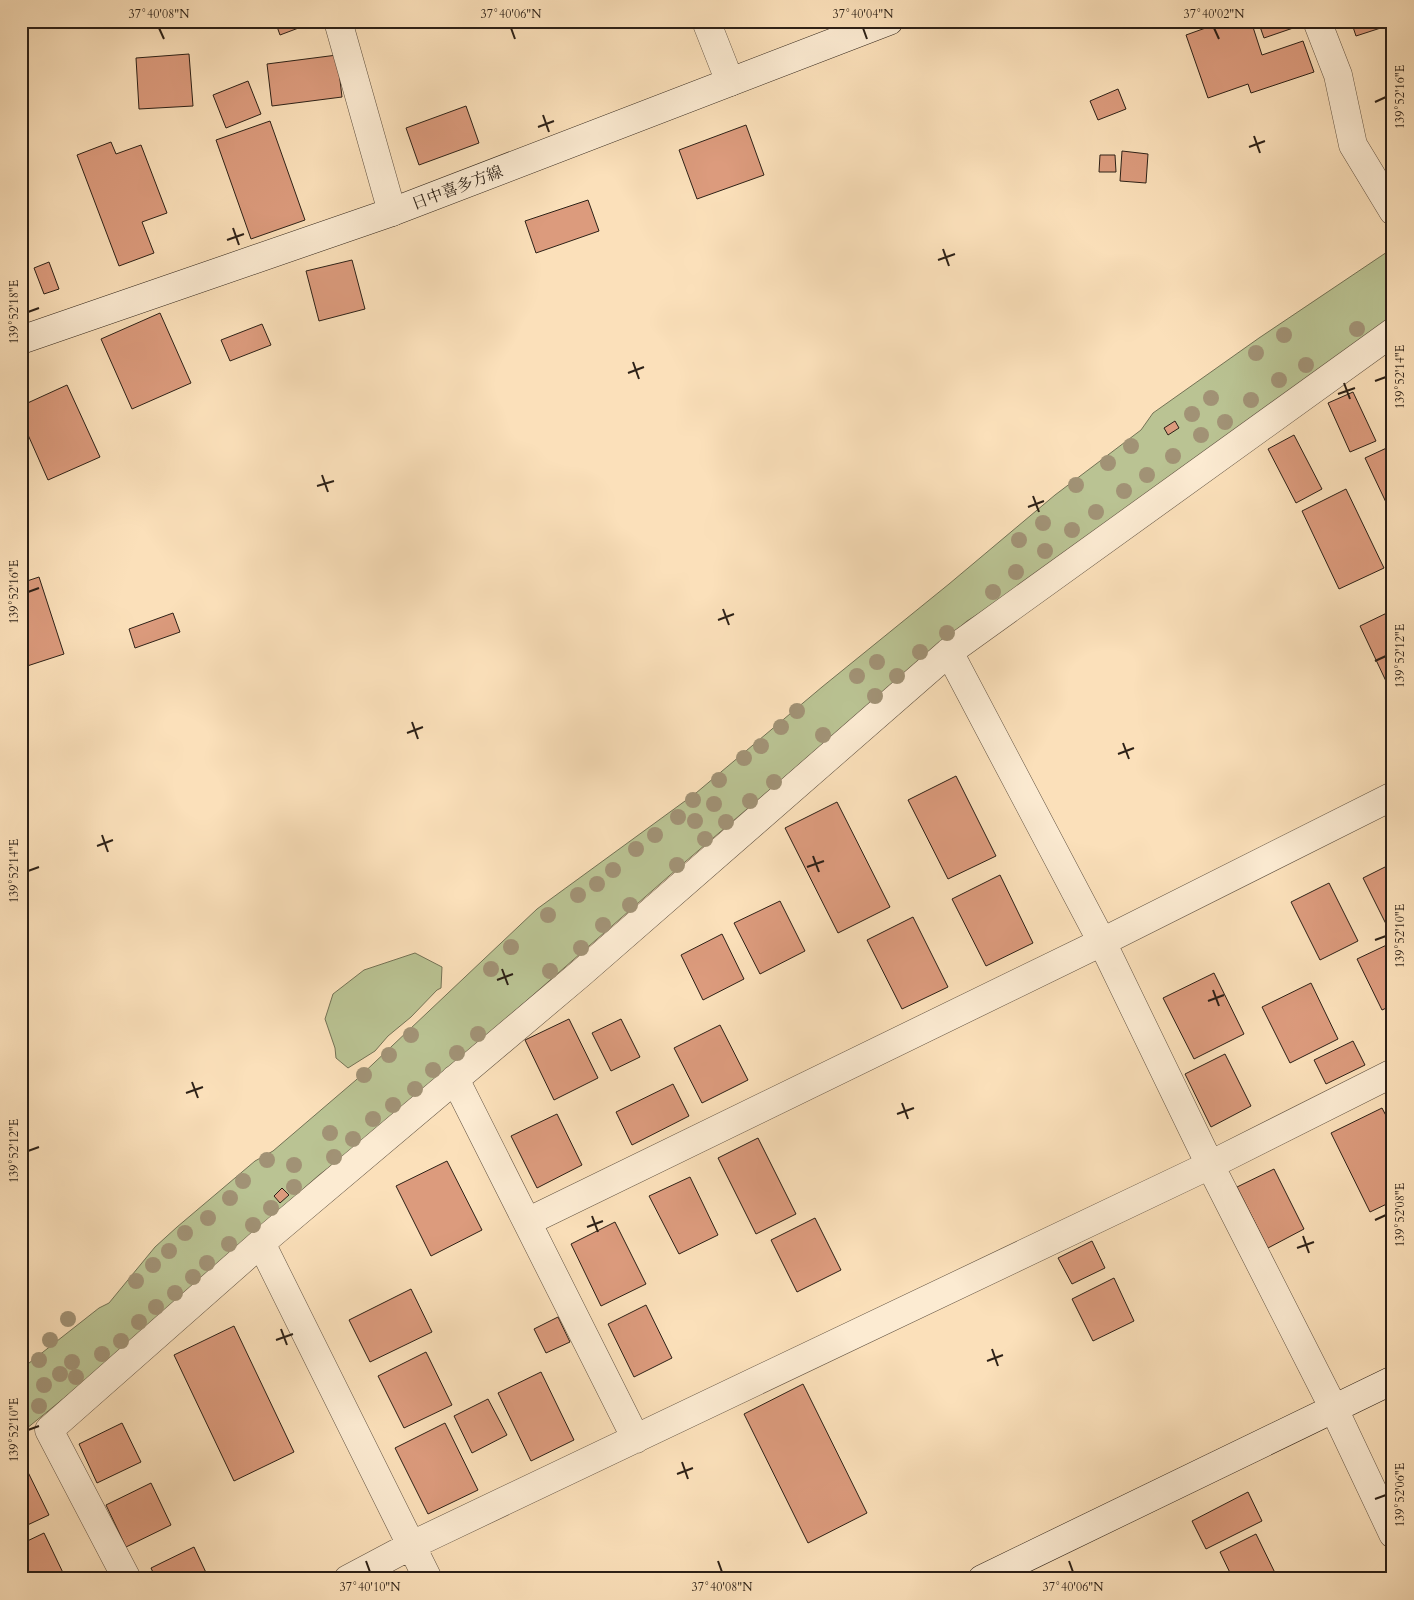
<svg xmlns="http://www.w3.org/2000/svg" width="1414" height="1600" font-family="Cardo,'Noto Serif JP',serif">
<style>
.green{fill:#bac393;stroke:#747255}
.building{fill:#dc9b7d;stroke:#2d2117}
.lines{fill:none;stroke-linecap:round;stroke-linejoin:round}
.street-casing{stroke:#605140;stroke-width:29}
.secondary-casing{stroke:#2d2117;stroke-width:29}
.street{stroke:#fcebd2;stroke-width:28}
.secondary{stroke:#fcebd2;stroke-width:28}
.tree{fill:#a19275}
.ticks{fill:none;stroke:#2d2117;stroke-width:2}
.labels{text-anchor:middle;stroke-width:4.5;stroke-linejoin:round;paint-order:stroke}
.street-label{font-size:16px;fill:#2d2117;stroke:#fcebd2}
.neatline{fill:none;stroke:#2d2117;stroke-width:2}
.ticks-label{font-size:12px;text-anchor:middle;fill:#2d2117}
</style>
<rect width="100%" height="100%" fill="#fbe0ba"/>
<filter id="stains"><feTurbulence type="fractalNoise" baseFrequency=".004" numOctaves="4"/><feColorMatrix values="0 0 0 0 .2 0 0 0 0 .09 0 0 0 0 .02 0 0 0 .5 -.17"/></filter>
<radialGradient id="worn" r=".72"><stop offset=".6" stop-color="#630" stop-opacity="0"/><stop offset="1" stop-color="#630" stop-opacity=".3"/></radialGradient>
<path class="green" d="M 1393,248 L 1393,320 L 1007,596 L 967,621 L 685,862 L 388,1122 L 319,1175 L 74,1390 L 21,1433 L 21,1370 L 24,1367 L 99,1308 L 109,1303 L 155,1247 L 177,1227 L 255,1161 L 273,1151 L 356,1080 L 537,909 L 696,793 L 822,687 L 949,584 L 1055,495 L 1141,430 L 1153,413 L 1259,338 Z
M 415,953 L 442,967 L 441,988 L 437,990 L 411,1017 L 388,1036 L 375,1051 L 348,1068 L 336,1058 L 335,1048 L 325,1019 L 333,994 L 364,970 Z"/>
<path class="building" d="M 275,21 L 317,21 L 280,35 Z
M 1225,21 L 1251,21 L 1262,55 L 1303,41 L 1314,72 L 1251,93 L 1248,84 L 1208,98 L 1186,35 Z
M 1258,21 L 1297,21 L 1299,26 L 1264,38 Z
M 1351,21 L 1393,21 L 1393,24 L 1356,36 Z
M 189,54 L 193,106 L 139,109 L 136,58 Z
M 337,55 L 342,97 L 272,106 L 267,64 Z
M 248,81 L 261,114 L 226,128 L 213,95 Z
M 1118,89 L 1126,109 L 1098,120 L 1090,101 Z
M 466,106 L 479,143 L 419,165 L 406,128 Z
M 270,121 L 305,220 L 251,239 L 216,140 Z
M 746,125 L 764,175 L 697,199 L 679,150 Z
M 111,142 L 116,154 L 141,145 L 167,213 L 142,222 L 154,253 L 119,266 L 77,155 Z
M 1122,151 L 1148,154 L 1146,183 L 1120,181 Z
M 1100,155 L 1115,155 L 1116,172 L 1099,172 Z
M 588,200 L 599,231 L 536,253 L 525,221 Z
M 352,260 L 365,309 L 319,321 L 306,271 Z
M 49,262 L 59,289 L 44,294 L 34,268 Z
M 160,313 L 191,383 L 132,409 L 101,339 Z
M 262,324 L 271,345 L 230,361 L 221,340 Z
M 67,385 L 100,457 L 48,480 L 21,419 L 21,406 Z
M 1353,392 L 1376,441 L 1350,452 L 1328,403 Z
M 1175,421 L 1179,428 L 1168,435 L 1164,428 Z
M 1294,435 L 1322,489 L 1296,503 L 1268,449 Z
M 1393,445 L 1393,517 L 1365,458 Z
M 1346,489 L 1384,568 L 1339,589 L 1302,511 Z
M 39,577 L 64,654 L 21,668 L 21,583 Z
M 1393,610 L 1393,696 L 1360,626 Z
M 173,613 L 180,632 L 135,648 L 129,629 Z
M 956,776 L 996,856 L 948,879 L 908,800 Z
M 837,802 L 890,907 L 838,933 L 785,828 Z
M 1393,863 L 1393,933 L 1391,934 L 1363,878 Z
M 1000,875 L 1033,943 L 986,966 L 952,899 Z
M 1329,883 L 1358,941 L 1320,960 L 1291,902 Z
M 780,901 L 805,951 L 760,974 L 734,923 Z
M 913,917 L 948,987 L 902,1009 L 867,940 Z
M 722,934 L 744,979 L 703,1000 L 681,955 Z
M 1393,942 L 1393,1005 L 1382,1010 L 1357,959 Z
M 1214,973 L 1244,1034 L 1194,1059 L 1163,998 Z
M 1311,983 L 1338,1039 L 1290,1063 L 1262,1007 Z
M 569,1019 L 598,1078 L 554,1100 L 525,1040 Z
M 621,1019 L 640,1057 L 611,1071 L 592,1033 Z
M 720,1025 L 748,1080 L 702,1103 L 674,1048 Z
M 1353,1041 L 1365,1065 L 1326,1084 L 1314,1060 Z
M 1225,1054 L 1251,1106 L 1211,1127 L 1185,1074 Z
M 673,1084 L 689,1116 L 632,1145 L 616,1112 Z
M 1382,1108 L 1393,1129 L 1393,1201 L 1370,1212 L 1331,1133 Z
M 557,1114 L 582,1165 L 537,1188 L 511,1136 Z
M 758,1138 L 796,1214 L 756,1234 L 718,1158 Z
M 447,1161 L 482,1230 L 431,1256 L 396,1186 Z
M 1274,1169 L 1304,1229 L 1268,1248 L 1237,1187 Z
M 690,1177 L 718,1235 L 679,1254 L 649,1196 Z
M 282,1188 L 289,1195 L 280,1203 L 274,1196 Z
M 815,1218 L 841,1270 L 797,1292 L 771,1240 Z
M 615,1222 L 646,1284 L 601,1306 L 571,1244 Z
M 1092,1241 L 1105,1268 L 1072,1284 L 1058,1258 Z
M 1114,1278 L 1134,1321 L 1093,1341 L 1072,1299 Z
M 411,1289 L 432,1332 L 370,1362 L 349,1320 Z
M 646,1305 L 672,1358 L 634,1377 L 608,1324 Z
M 558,1317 L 570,1342 L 546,1353 L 534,1329 Z
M 234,1326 L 294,1452 L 234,1481 L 174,1355 Z
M 426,1352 L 452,1405 L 404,1428 L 378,1376 Z
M 541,1372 L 574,1440 L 531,1461 L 498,1393 Z
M 803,1384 L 867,1513 L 808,1543 L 744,1414 Z
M 488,1399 L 507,1435 L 472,1453 L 454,1416 Z
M 122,1423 L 141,1462 L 97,1483 L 79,1444 Z
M 445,1423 L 478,1490 L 428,1514 L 395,1448 Z
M 23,1462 L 49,1515 L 21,1528 L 21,1463 Z
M 151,1483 L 171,1525 L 126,1547 L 106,1505 Z
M 1248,1492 L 1262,1521 L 1206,1549 L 1192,1521 Z
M 44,1533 L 66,1579 L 21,1579 L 21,1544 Z
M 1256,1534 L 1278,1579 L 1233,1579 L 1220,1552 Z
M 194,1547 L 209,1579 L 156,1579 L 151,1568 Z"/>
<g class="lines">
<g class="street-casing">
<path id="street" d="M 338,21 L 392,212
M 706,21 L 730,82
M 1317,21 L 1338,75 L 1353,145 L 1393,211
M 949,652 L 1102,942 L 1210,1165 L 1334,1409 L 1393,1534
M 455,1079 L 527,1222
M 261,1243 L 428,1579
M 636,1439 L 527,1222 L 1102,942 L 1393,796
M 127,1579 L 49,1430 L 261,1243 L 580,974 L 949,652 L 1393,332
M 348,1579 L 412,1545 L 1210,1165 L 1393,1073"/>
</g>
<g class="secondary-casing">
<path id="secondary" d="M 21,340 L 392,212 L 889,21
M 982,1579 L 1393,1380"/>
</g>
<use href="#street" class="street"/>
<use href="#secondary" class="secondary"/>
</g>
<g class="tree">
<circle cx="1357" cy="329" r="8"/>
<circle cx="1284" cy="335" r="8"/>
<circle cx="1256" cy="353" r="8"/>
<circle cx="1306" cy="365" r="8"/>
<circle cx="1279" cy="380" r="8"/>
<circle cx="1211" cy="398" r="8"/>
<circle cx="1251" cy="400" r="8"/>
<circle cx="1192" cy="414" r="8"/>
<circle cx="1225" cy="422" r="8"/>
<circle cx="1201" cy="435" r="8"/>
<circle cx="1131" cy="446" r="8"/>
<circle cx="1173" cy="456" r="8"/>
<circle cx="1108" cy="463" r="8"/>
<circle cx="1147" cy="475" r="8"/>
<circle cx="1076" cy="485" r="8"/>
<circle cx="1124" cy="491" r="8"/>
<circle cx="1096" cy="512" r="8"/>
<circle cx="1043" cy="523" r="8"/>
<circle cx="1072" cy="530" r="8"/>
<circle cx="1019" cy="540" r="8"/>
<circle cx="1045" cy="551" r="8"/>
<circle cx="1016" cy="572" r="8"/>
<circle cx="993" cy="592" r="8"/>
<circle cx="947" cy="633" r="8"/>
<circle cx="920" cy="652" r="8"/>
<circle cx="877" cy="662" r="8"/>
<circle cx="857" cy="676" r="8"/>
<circle cx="897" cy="676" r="8"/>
<circle cx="875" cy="696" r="8"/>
<circle cx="797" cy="711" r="8"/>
<circle cx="781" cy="727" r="8"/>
<circle cx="823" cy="735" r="8"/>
<circle cx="761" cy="746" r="8"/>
<circle cx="744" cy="758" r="8"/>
<circle cx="719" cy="780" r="8"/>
<circle cx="774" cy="782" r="8"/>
<circle cx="693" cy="800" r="8"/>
<circle cx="750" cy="801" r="8"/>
<circle cx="714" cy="804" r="8"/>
<circle cx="678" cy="817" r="8"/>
<circle cx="695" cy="821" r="8"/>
<circle cx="726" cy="822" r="8"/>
<circle cx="655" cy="835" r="8"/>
<circle cx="705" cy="839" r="8"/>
<circle cx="636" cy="849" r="8"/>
<circle cx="677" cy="865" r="8"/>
<circle cx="613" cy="870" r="8"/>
<circle cx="597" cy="884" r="8"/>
<circle cx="578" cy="895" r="8"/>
<circle cx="630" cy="905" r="8"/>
<circle cx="548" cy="915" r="8"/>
<circle cx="603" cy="925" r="8"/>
<circle cx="511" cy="947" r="8"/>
<circle cx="581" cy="948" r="8"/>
<circle cx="491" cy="969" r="8"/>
<circle cx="550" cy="971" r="8"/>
<circle cx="478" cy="1034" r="8"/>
<circle cx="411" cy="1035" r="8"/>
<circle cx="457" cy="1053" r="8"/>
<circle cx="389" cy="1055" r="8"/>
<circle cx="433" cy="1070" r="8"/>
<circle cx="364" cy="1075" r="8"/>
<circle cx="415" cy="1089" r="8"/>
<circle cx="393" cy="1105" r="8"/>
<circle cx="373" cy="1119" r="8"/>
<circle cx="330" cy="1133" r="8"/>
<circle cx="353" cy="1139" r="8"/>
<circle cx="334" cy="1157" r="8"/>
<circle cx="267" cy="1160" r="8"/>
<circle cx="294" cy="1165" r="8"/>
<circle cx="243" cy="1181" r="8"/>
<circle cx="294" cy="1187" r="8"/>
<circle cx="230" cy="1198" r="8"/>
<circle cx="271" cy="1208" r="8"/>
<circle cx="208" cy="1218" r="8"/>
<circle cx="253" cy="1225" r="8"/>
<circle cx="185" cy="1233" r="8"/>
<circle cx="229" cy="1244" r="8"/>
<circle cx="169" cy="1251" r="8"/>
<circle cx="207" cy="1263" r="8"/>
<circle cx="153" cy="1265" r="8"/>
<circle cx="193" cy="1277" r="8"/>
<circle cx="136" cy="1281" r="8"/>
<circle cx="175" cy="1293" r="8"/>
<circle cx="156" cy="1307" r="8"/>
<circle cx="68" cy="1319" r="8"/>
<circle cx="139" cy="1322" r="8"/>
<circle cx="50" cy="1340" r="8"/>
<circle cx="121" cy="1341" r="8"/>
<circle cx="102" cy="1354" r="8"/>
<circle cx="39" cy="1360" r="8"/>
<circle cx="72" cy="1362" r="8"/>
<circle cx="60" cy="1374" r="8"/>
<circle cx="76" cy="1377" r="8"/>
<circle cx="44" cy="1385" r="8"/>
<circle cx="39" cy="1406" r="8"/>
</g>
<path class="ticks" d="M 159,28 L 164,39M 511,28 L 515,39M 863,28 L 867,39M 1214,28 L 1219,39M 1375,102 L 1386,97M 543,115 L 549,132M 538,127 L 554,121M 1254,136 L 1260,153M 1249,147 L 1265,141M 233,228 L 239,245M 227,240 L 244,234M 943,249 L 949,266M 938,260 L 955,254M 28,312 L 39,308M 633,362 L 639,379M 628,373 L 644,367M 1375,381 L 1386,377M 1344,383 L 1350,399M 1338,394 L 1355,388M 322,475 L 328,492M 317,486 L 334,481M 1033,496 L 1039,512M 1028,507 L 1044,501M 28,592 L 39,588M 723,609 L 729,625M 718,620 L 734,614M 1375,661 L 1386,656M 412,722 L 418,739M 407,733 L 423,727M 1123,743 L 1129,759M 1118,754 L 1134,748M 102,835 L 108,852M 97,846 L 113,840M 813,856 L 819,872M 807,867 L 824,861M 28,871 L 39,867M 1375,940 L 1386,936M 502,969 L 508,985M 497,980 L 513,974M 1213,990 L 1219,1006M 1208,1001 L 1224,995M 192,1082 L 198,1098M 186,1093 L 203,1087M 902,1103 L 908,1119M 897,1114 L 914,1108M 28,1151 L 39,1147M 592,1216 L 598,1232M 1375,1220 L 1386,1215M 587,1227 L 603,1221M 1303,1236 L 1309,1253M 1297,1248 L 1314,1242M 281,1329 L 287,1345M 276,1340 L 293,1334M 992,1349 L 998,1366M 987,1361 L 1003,1355M 28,1430 L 39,1426M 682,1462 L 688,1479M 677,1474 L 693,1468M 1375,1499 L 1386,1495M 366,1561 L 370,1572M 718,1561 L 722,1572M 1069,1561 L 1073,1572"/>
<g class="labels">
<g class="street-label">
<text transform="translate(457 187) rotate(-21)" y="6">日中喜多方線</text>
</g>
</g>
<rect width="1414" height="1600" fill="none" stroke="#fbe0ba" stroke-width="55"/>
<rect x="28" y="28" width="1358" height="1544" class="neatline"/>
<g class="ticks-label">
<text x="159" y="18">37°40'08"N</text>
<text x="511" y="18">37°40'06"N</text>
<text x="863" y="18">37°40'04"N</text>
<text x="1214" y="18">37°40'02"N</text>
<text transform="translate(1400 97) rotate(-90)" y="4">139°52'16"E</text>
<text transform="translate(14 312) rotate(-90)" y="4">139°52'18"E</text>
<text transform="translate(1400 377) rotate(-90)" y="4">139°52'14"E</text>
<text transform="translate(14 592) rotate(-90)" y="4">139°52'16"E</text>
<text transform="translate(1400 656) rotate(-90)" y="4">139°52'12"E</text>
<text transform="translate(14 871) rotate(-90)" y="4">139°52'14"E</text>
<text transform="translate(1400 936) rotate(-90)" y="4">139°52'10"E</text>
<text transform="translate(14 1151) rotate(-90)" y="4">139°52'12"E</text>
<text transform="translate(1400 1215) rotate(-90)" y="4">139°52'08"E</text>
<text transform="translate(14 1430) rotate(-90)" y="4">139°52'10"E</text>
<text transform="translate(1400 1495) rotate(-90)" y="4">139°52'06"E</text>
<text x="370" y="1591">37°40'10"N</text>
<text x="722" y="1591">37°40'08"N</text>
<text x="1073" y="1591">37°40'06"N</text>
</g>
<rect width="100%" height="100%" filter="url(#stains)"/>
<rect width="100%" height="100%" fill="url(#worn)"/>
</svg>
